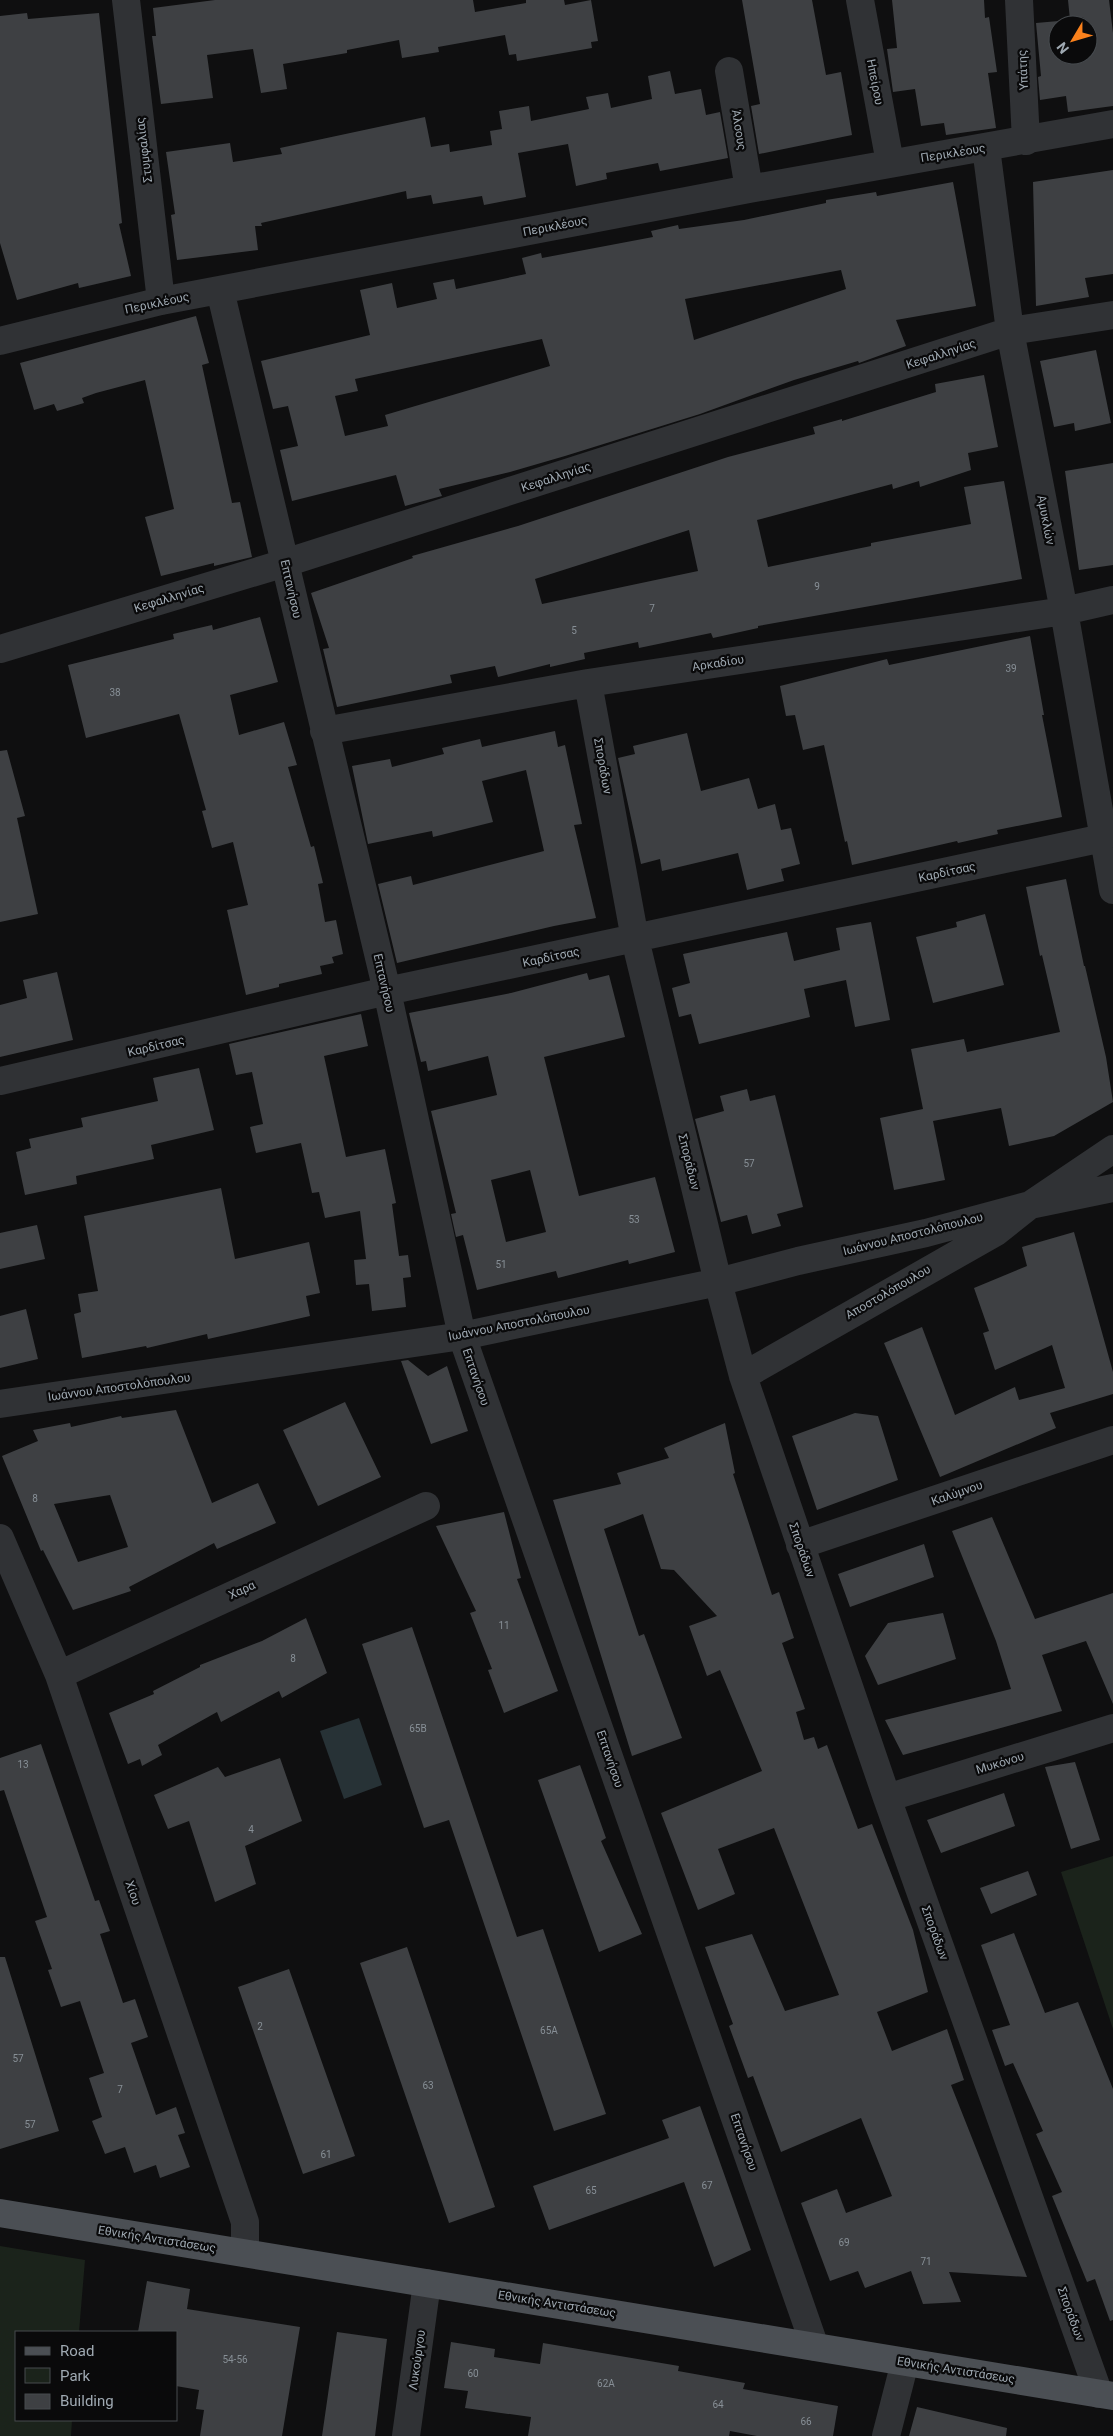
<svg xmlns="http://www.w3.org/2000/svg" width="1113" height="2436" font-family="Roboto,sans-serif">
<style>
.green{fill:#1b231b}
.water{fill:#273236}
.building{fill:#3e4043;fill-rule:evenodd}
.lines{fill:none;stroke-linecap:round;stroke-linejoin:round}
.minor{stroke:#303235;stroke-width:28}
.major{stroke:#4b4f54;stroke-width:28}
.labels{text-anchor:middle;stroke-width:4.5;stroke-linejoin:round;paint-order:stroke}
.number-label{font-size:10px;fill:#878f96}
.street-label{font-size:12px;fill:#9fa9b2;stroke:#0a0a0b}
</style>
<rect width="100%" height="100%" fill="#0f0f10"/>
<path class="green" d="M 1113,1856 L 1113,2029 L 1061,1872 Z
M 0,2246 L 85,2260 L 79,2332 L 16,2332 L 16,2420 L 72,2420 L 71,2436 L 0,2436 Z"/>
<path class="water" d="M 359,1718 L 382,1785 L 344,1799 L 320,1731 Z"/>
<path class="building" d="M 215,0 L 473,0 L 475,12 L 526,3 L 526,0 L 564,0 L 565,5 L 591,0 L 598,41 L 591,42 L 592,48 L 517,61 L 516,54 L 509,55 L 505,35 L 438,47 L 439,52 L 402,58 L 399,40 L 347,50 L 347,53 L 283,64 L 287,89 L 261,93 L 253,49 L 207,55 L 213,98 L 161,104 L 152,36 L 156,36 L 153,8 Z
M 742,0 L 812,0 L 826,75 L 841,72 L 852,135 L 759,154 L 751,106 L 760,104 Z
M 892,0 L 984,0 L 985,18 L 989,17 L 997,72 L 988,73 L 996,128 L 946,135 L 944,123 L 921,126 L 915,89 L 893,92 L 887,49 L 897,48 Z
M 1068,0 L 1109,0 L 1113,33 L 1113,106 L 1068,112 L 1066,96 L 1040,100 L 1038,77 L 1041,76 L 1036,23 L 1070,20 ZM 1058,25 L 1088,25 L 1088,55 L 1058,55 Z
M 27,13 L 28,19 L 99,13 L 122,223 L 119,224 L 131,276 L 79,288 L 78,283 L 17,300 L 0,243 L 0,16 Z
M 670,71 L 675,94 L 701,89 L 706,115 L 720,112 L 728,158 L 660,171 L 658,163 L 606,173 L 607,179 L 576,186 L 568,144 L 518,153 L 526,197 L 484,205 L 482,196 L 433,204 L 431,195 L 407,199 L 406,191 L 261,223 L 262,226 L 255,226 L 258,250 L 177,260 L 171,215 L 175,214 L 166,152 L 230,143 L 233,162 L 282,154 L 280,148 L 425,117 L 431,147 L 449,144 L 450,152 L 492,145 L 490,131 L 502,129 L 499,111 L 529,106 L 531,121 L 589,109 L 586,97 L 608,93 L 611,108 L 652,99 L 648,76 Z
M 1113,170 L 1113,274 L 1085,278 L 1089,297 L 1036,306 L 1033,182 Z
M 953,182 L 976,306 L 896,320 L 906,346 L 859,363 L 858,361 L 794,380 L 700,414 L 565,456 L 510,472 L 439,489 L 442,496 L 405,506 L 396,475 L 292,501 L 280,450 L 298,446 L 288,406 L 273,409 L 261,361 L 370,335 L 360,290 L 392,283 L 397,308 L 437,299 L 433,283 L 454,279 L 456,289 L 526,274 L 522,258 L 541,253 L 542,258 L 653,237 L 651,231 L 678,225 L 679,229 L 744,220 L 826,203 L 826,200 L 876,192 L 877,196 ZM 841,270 L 846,289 L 694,340 L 685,299 ZM 542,339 L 550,366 L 385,415 L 388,426 L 345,436 L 335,396 L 358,391 L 355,379 Z
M 196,316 L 209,363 L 202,365 L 232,503 L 240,502 L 252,557 L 214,566 L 214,563 L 161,576 L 145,517 L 174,509 L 145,380 L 96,393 L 82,398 L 84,403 L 57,411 L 54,404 L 34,410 L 20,363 Z
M 1096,350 L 1111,423 L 1075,431 L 1074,423 L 1054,427 L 1040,361 Z
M 984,375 L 998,447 L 968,453 L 971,470 L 920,487 L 919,481 L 893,489 L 892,484 L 757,520 L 768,567 L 871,546 L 871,543 L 971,524 L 964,487 L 1004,481 L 1022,579 L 758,626 L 758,628 L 713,638 L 711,633 L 639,648 L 638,642 L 584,653 L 585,659 L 550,667 L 550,664 L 498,677 L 495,666 L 450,675 L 452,683 L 337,707 L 323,649 L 329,648 L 311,593 L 413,558 L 412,556 L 518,526 L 728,457 L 815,434 L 813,427 L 842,419 L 842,421 L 936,392 L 935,384 ZM 689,530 L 698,571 L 542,604 L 535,579 Z
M 1113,463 L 1113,565 L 1079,570 L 1065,471 Z
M 260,617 L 278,682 L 230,695 L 239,735 L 284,722 L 297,765 L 288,767 L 311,847 L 314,846 L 323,883 L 318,884 L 325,922 L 336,920 L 343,954 L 332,957 L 334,963 L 320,966 L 322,974 L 279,984 L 279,987 L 246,995 L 227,910 L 248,905 L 233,842 L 212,848 L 202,811 L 206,810 L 179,714 L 86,738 L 68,665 L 174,639 L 173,634 L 212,625 L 213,630 Z
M 1030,636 L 1044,715 L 1042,715 L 1062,817 L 997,830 L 998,834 L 958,843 L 957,841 L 852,865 L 847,841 L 845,842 L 824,745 L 803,750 L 795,715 L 786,716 L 780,686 L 887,659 L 889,665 Z
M 555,731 L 558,747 L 565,745 L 572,778 L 582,824 L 574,825 L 596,918 L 554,926 L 397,963 L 378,884 L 411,876 L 413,885 L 544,851 L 526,770 L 482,781 L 493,822 L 433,837 L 432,831 L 368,844 L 352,766 L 390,759 L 392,767 L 444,754 L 442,748 L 480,739 L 482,747 Z
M 687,733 L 701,791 L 749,778 L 758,809 L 775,804 L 781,830 L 791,828 L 800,864 L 781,869 L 784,881 L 747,890 L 738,853 L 662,871 L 660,859 L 641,864 L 618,758 L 635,754 L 633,746 Z
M 7,750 L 25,816 L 17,818 L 38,914 L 0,922 L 0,751 Z
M 1066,879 L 1084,966 L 1085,966 L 1106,1057 L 1113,1102 L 1054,1136 L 1009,1146 L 1001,1108 L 933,1121 L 945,1180 L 894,1190 L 880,1118 L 923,1109 L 911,1049 L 964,1039 L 967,1052 L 1060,1032 L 1042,955 L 1040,956 L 1026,887 Z
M 985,914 L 1004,985 L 933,1003 L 916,937 L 957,927 L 956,922 Z
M 871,922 L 890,1020 L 855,1027 L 846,980 L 804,989 L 810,1017 L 699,1044 L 691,1014 L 679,1017 L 672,988 L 690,983 L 683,954 L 787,932 L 794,961 L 840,950 L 836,928 Z
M 57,972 L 73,1040 L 0,1057 L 0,1005 L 27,998 L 23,980 Z
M 587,973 L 589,980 L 609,975 L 625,1037 L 544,1057 L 579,1196 L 655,1177 L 675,1252 L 629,1264 L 628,1260 L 558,1278 L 556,1271 L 477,1290 L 463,1235 L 456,1237 L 451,1214 L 456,1213 L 431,1111 L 497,1095 L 488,1056 L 428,1071 L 426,1061 L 421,1062 L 409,1013 L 511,993 ZM 530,1170 L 546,1232 L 506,1242 L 491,1180 Z
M 361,1014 L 368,1046 L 324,1056 L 346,1157 L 385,1149 L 396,1203 L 392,1204 L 399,1256 L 408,1255 L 411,1277 L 403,1278 L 406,1307 L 372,1311 L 369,1284 L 356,1285 L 354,1260 L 366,1259 L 360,1211 L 325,1218 L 319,1192 L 312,1193 L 301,1143 L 256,1153 L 250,1127 L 263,1124 L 252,1072 L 236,1075 L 229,1044 Z
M 199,1068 L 214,1130 L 151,1145 L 154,1159 L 76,1176 L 77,1184 L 25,1195 L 16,1152 L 31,1148 L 29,1139 L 83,1127 L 81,1118 L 158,1101 L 153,1078 Z
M 747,1089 L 750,1101 L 775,1095 L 803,1207 L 777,1214 L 781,1226 L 752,1234 L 747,1215 L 721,1222 L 695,1119 L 724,1111 L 720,1096 Z
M 221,1188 L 235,1259 L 309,1242 L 320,1293 L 306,1296 L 310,1316 L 208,1339 L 207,1334 L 147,1348 L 146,1346 L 82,1358 L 74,1314 L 81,1312 L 78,1294 L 98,1291 L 84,1216 Z
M 37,1225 L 45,1259 L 0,1269 L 0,1233 Z
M 1074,1232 L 1113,1372 L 1113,1394 L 1050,1413 L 1056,1428 L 940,1477 L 884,1343 L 922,1327 L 955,1415 L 1015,1387 L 1019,1400 L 1065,1388 L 1052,1345 L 995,1370 L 983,1333 L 989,1331 L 974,1288 L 1027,1266 L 1022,1247 Z
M 26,1309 L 38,1359 L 0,1368 L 0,1316 Z
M 408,1360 L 428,1376 L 447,1366 L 468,1431 L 431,1444 L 401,1361 Z
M 345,1402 L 381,1477 L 318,1506 L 283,1430 Z
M 176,1410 L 212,1503 L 258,1483 L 276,1523 L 217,1549 L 214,1543 L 129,1587 L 131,1591 L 73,1610 L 43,1550 L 41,1551 L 2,1456 L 38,1441 L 33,1430 L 70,1423 L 71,1427 L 121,1416 L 122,1418 ZM 110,1495 L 128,1547 L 78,1562 L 54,1504 Z
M 855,1413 L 878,1416 L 898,1480 L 817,1510 L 792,1436 Z
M 725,1423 L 735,1473 L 733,1474 L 772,1595 L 779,1592 L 794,1638 L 782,1643 L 805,1709 L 796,1712 L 804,1740 L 814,1737 L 818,1749 L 827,1745 L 858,1829 L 872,1824 L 913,1930 L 928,1992 L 877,2012 L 892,2051 L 947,2029 L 964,2080 L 951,2085 L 1027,2277 L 949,2272 L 961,2302 L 923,2304 L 911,2271 L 865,2288 L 858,2271 L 830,2281 L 801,2203 L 837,2189 L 846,2213 L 892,2196 L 861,2118 L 781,2152 L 753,2076 L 748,2078 L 729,2026 L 733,2024 L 705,1947 L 752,1934 L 785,2011 L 839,1995 L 774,1828 L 718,1849 L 735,1894 L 698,1910 L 661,1813 L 762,1771 L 720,1670 L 707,1676 L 689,1626 L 717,1616 L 674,1570 L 661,1569 L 643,1514 L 604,1529 L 639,1636 L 644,1634 L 682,1738 L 632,1756 L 553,1500 L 621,1484 L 617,1473 L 669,1458 L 664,1448 Z
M 504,1512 L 521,1578 L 517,1579 L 558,1691 L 504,1713 L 488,1670 L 492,1669 L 470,1613 L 476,1611 L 436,1526 Z
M 992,1517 L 1035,1619 L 1113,1593 L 1113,1704 L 1086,1641 L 1042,1655 L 1062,1711 L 903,1755 L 885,1720 L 1011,1689 L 996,1641 L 952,1531 Z
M 924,1544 L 934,1577 L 850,1607 L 838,1574 Z
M 943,1613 L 956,1659 L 878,1685 L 865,1656 L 888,1623 Z
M 306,1618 L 327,1673 L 282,1698 L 279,1691 L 221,1722 L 217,1712 L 158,1745 L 162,1755 L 142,1766 L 140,1759 L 128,1764 L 109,1713 L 154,1694 L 153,1691 L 200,1667 L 200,1665 L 262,1641 Z
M 412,1627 L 517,1937 L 543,1929 L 606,2114 L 554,2131 L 449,1820 L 424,1828 L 362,1644 Z
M 41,1744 L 95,1901 L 99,1900 L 110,1931 L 100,1934 L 123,2003 L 135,1999 L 148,2037 L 131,2043 L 156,2115 L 176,2107 L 185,2133 L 178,2135 L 190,2167 L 160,2178 L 156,2165 L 134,2173 L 125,2147 L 105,2154 L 92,2121 L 102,2117 L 89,2078 L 104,2073 L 80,2001 L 61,2007 L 48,1970 L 52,1969 L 35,1921 L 47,1917 L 4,1790 L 0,1791 L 0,1758 Z
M 280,1758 L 302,1821 L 245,1846 L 256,1884 L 215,1902 L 189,1821 L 168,1829 L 154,1795 L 218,1767 L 225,1777 Z
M 1075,1762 L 1100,1840 L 1071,1849 L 1045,1767 Z
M 580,1765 L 606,1838 L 601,1841 L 642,1934 L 599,1952 L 538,1780 Z
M 1004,1793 L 1015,1826 L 941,1853 L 927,1820 Z
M 1028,1871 L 1037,1895 L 991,1914 L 980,1888 Z
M 1014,1933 L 1045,2013 L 1078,2002 L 1113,2089 L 1113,2320 L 1110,2321 L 1095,2279 L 1087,2282 L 1052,2196 L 1062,2192 L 1036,2134 L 1043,2131 L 1013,2063 L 1005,2066 L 992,2030 L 1010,2025 L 981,1945 Z
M 407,1947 L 495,2207 L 449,2223 L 360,1963 Z
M 0,1957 L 5,1957 L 59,2131 L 0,2149 Z
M 289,1969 L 355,2156 L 303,2174 L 238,1987 Z
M 700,2106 L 751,2250 L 714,2267 L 684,2182 L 549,2230 L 533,2186 L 669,2138 L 662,2120 Z
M 147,2281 L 190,2289 L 187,2309 L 300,2327 L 282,2436 L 200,2436 L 204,2410 L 196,2409 L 199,2390 L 176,2386 L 176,2332 L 138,2332 Z
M 337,2332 L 387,2339 L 375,2436 L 322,2436 Z
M 451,2342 L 495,2349 L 494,2357 L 540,2364 L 543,2343 L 679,2366 L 678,2371 L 745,2383 L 743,2389 L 838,2406 L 833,2436 L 757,2436 L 730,2431 L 729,2436 L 528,2436 L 531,2417 L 465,2408 L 468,2391 L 444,2388 Z
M 917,2407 L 1007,2428 L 1006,2436 L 909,2436 Z"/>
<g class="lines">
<path class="minor" d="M 126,0 L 161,301
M 860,0 L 890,163
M 1019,0 L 1026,141
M 729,71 L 749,189
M 986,148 L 1010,331 L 1064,611 L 1113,890
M 220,290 L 387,991 L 462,1336 L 815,2347
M 0,341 L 161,301 L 749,189 L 1113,124
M 0,649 L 285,563 L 1010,331 L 1113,315
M 588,683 L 635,939 L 718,1282 L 743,1376 L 887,1798 L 1099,2394
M 324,731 L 588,683 L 1064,611 L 1113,600
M 0,1081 L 387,991 L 1103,838
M 743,1376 L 996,1232 L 1030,1205 L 1113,1149
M 0,1404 L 462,1336 L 718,1282 L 798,1261 L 926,1233 L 1030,1205 L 1113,1188
M 0,1538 L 59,1675 L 245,2222 L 245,2253
M 800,1545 L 1113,1440
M 59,1675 L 426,1506
M 887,1798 L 1113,1728
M 406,2436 L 427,2283
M 886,2436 L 905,2362"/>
<path class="major" d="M 0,2213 L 1113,2396"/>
</g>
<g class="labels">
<g class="number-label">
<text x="817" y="590">9</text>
<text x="652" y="612">7</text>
<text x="574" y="634">5</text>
<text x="1011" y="672">39</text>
<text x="115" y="696">38</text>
<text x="749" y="1167">57</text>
<text x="634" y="1223">53</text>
<text x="501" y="1268">51</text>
<text x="35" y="1502">8</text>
<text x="504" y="1629">11</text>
<text x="293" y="1662">8</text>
<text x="418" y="1732">65Β</text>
<text x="23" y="1768">13</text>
<text x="251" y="1833">4</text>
<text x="260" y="2030">2</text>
<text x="549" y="2034">65Α</text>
<text x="18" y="2062">57</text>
<text x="428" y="2089">63</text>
<text x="120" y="2093">7</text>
<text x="30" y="2128">57</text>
<text x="326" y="2158">61</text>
<text x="707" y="2189">67</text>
<text x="591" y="2194">65</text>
<text x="844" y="2246">69</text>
<text x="926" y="2265">71</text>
<text x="235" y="2363">54-56</text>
<text x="473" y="2377">60</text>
<text x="606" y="2387">62A</text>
<text x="718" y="2408">64</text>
<text x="806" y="2425">66</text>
</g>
<g class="street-label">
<text transform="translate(1023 70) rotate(-93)" y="4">Υπάτης</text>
<text transform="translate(875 82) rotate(79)" y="4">Ηπείρου</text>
<text transform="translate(739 130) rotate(81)" y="4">Άλσους</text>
<text transform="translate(144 150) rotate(-97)" y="4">Στυμφαλίας</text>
<text transform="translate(953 153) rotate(-9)" y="4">Περικλέους</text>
<text transform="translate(555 226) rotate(-11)" y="4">Περικλέους</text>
<text transform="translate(157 303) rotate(-12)" y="4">Περικλέους</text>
<text transform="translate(941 354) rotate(-18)" y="4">Κεφαλληνίας</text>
<text transform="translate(556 477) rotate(-18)" y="4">Κεφαλληνίας</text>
<text transform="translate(1046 520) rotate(79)" y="4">Αμυκλών</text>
<text transform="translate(291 589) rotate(77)" y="4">Επτανήσου</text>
<text transform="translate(169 598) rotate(-17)" y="4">Κεφαλληνίας</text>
<text transform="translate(718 663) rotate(-9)" y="4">Αρκαδίου</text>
<text transform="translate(603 766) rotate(80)" y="4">Σποράδων</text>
<text transform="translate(947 872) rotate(-12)" y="4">Καρδίτσας</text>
<text transform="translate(551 957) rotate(-12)" y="4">Καρδίτσας</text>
<text transform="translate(384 983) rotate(77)" y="4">Επτανήσου</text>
<text transform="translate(156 1046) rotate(-13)" y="4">Καρδίτσας</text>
<text transform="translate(689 1162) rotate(76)" y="4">Σποράδων</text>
<text transform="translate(913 1234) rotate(-14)" y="4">Ιωάννου Αποστολόπουλου</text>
<text transform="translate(888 1292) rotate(-30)" y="4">Αποστολόπουλου</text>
<text transform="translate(519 1323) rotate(-11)" y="4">Ιωάννου Αποστολόπουλου</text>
<text transform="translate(476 1377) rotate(71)" y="4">Επτανήσου</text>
<text transform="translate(119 1387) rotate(-8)" y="4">Ιωάννου Αποστολόπουλου</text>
<text transform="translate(957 1493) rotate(-19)" y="4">Καλύμνου</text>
<text transform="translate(802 1550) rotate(71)" y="4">Σποράδων</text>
<text transform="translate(242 1590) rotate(-25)" y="4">Χαρα</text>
<text transform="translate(610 1759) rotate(71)" y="4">Επτανήσου</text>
<text transform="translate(1000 1763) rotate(-17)" y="4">Μυκόνου</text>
<text transform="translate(133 1893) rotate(71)" y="4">Χίου</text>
<text transform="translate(935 1933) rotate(70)" y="4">Σποράδων</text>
<text transform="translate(744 2142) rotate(71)" y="4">Επτανήσου</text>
<text transform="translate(157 2239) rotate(9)" y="4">Εθνικής Αντιστάσεως</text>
<text transform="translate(557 2304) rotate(9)" y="4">Εθνικής Αντιστάσεως</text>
<text transform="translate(1071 2314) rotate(70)" y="4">Σποράδων</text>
<text transform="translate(417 2360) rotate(-82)" y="4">Λυκούργου</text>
<text transform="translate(956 2370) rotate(9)" y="4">Εθνικής Αντιστάσεως</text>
</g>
</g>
<rect x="15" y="2331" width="162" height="90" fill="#0a0a0b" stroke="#464a4e"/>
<rect x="25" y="2347" width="25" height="8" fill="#4b4f54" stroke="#464a4e"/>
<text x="60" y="2356" font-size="15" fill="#9fa9b2">Road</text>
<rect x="25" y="2368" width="25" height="15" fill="#1b231b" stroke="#464a4e"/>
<text x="60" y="2381" font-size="15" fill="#9fa9b2">Park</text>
<rect x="25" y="2394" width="25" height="15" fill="#3e4043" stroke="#464a4e"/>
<text x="60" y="2406" font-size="15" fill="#9fa9b2">Building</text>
<g transform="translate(1073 40) rotate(232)"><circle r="24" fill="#0a0a0b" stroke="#464a4e"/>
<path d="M0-4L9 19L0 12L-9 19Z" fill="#fa811c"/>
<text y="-8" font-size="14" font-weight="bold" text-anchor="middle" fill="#9fa9b2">N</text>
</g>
</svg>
